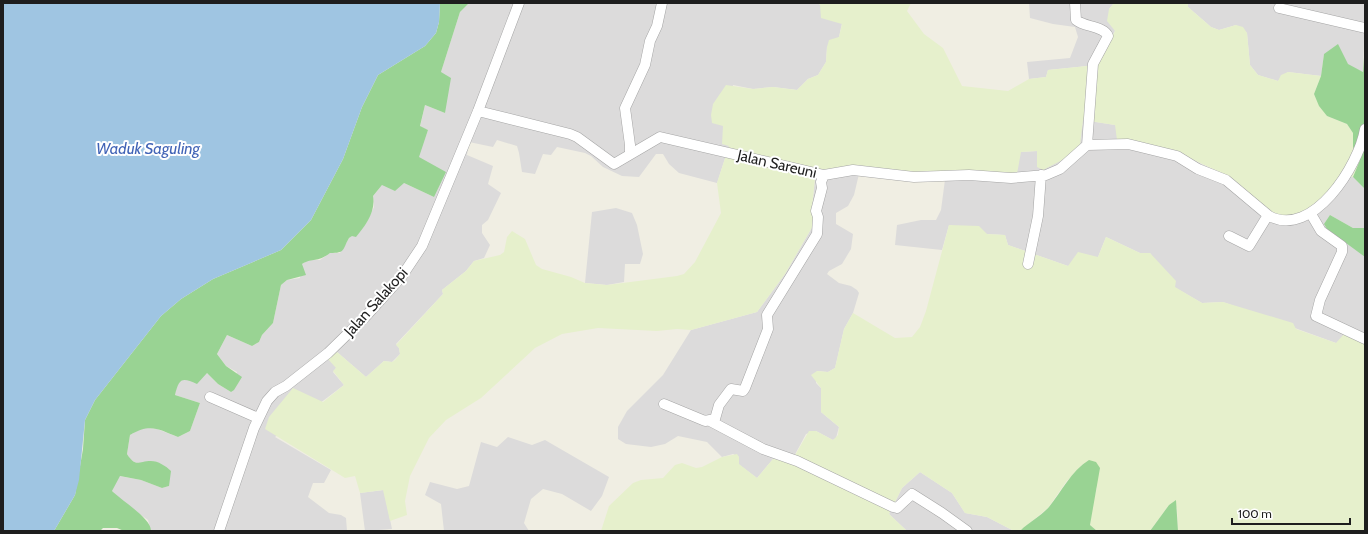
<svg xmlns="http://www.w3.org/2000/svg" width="1368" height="534" font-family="Cabin,sans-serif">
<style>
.residential{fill:#dcdbdb}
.farmland{fill:#e6f0cc}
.forest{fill:#99d393}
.water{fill:#9fc5e2}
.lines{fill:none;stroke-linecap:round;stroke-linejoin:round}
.minor-casing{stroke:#a5a5a5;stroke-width:11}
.minor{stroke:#fff;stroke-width:10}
.labels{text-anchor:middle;stroke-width:4;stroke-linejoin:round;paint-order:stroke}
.street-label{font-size:15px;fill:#1e1e1e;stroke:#fff}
.water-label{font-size:16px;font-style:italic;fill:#4163b6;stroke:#fff}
</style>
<rect width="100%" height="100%" fill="#f0eee3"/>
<path class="residential" d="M 469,3 L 818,3 L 842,23 L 839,37 L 827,47 L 826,62 L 818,75 L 808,79 L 797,90 L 773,87 L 753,89 L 733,85 L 723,126 L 729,146 L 717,183 L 679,173 L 669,164 L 663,154 L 656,154 L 639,177 L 622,176 L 603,167 L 591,156 L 585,153 L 557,147 L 551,155 L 543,154 L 535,174 L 522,172 L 519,153 L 517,146 L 497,140 L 493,147 L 469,142 L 467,155 L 493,166 L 488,184 L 501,193 L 488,220 L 482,225 L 482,233 L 490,245 L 484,258 L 474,261 L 466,271 L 442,290 L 443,294 L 396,344 L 399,348 L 400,354 L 392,362 L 384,361 L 366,377 L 337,352 L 336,368 L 333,372 L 344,385 L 275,437 L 331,470 L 324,483 L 313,483 L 308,497 L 329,513 L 341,515 L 346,518 L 347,531 L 151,531 L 148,520 L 120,500 L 112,491 L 119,476 L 141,480 L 162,488 L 169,486 L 152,461 L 138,464 L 131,460 L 127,454 L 130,435 L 142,427 L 157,429 L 178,437 L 190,431 L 200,403 L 175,395 L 177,384 L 183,379 L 207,373 L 218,384 L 231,392 L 237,372 L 226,366 L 217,354 L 227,335 L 252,346 L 259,342 L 262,335 L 273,323 L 281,285 L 287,280 L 300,278 L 302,264 L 308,260 L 320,260 L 330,253 L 340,253 L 349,238 L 365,225 L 374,207 L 373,196 L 382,185 L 404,183 L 434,197 L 418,157 L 428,130 L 420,127 L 425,105 L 445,113 L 441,72 L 460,12 Z
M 1029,3 L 1114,3 L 1109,9 L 1115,31 L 1097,65 L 1048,70 L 1046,77 L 1029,79 L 1027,62 L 1070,58 L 1078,37 L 1075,27 L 1053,24 L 1030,18 Z
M 1188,3 L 1365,3 L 1363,72 L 1324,54 L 1321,76 L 1288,72 L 1278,81 L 1258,75 L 1250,65 L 1247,33 L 1236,25 L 1219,30 L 1211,27 L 1188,7 Z
M 1083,120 L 1115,125 L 1222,173 L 1238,183 L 1266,209 L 1341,176 L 1353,177 L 1365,189 L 1365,228 L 1353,228 L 1330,215 L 1343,240 L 1365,256 L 1365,341 L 1336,343 L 1223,302 L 1202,303 L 1174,287 L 1150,253 L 1140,253 L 1106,237 L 1098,257 L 1068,266 L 1008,245 L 1005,235 L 987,234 L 949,225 L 942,250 L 895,245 L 897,225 L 921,220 L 936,220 L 941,210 L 946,172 L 1021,152 L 1037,151 L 1037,166 Z
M 858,165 L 859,174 L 854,195 L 848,206 L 836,213 L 836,224 L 853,234 L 851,249 L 842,264 L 829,271 L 827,274 L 839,283 L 851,286 L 857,290 L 859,293 L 853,313 L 844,329 L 835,368 L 828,372 L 817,371 L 816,383 L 821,388 L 821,412 L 839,427 L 836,438 L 833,440 L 816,431 L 806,434 L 791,462 L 773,459 L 757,478 L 738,464 L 739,457 L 733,454 L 722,457 L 707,442 L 678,436 L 665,444 L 651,447 L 626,444 L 618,439 L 618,427 L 627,411 L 663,375 L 691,330 L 757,312 L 785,274 L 814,224 L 812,208 L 815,178 L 820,170 Z
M 616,208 L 632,213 L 637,225 L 643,254 L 640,264 L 625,264 L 624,282 L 607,285 L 585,283 L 592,212 Z
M 508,437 L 532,445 L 545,440 L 609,477 L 602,496 L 591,511 L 562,494 L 543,489 L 531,499 L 524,523 L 529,531 L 444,531 L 441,504 L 425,495 L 430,482 L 457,489 L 469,486 L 481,442 L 497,447 Z
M 920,472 L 952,493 L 965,513 L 987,517 L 1014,531 L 907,531 L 889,514 L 902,488 Z
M 384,490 L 392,529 L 365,531 L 360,493 Z"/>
<path class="farmland" d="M 818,3 L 911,3 L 907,11 L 924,34 L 943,48 L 962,86 L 1008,91 L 1029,79 L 1046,77 L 1048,70 L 1097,65 L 1115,31 L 1107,21 L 1109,9 L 1114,3 L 1188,3 L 1188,7 L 1211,27 L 1219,30 L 1236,25 L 1243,27 L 1247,33 L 1250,65 L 1258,75 L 1278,81 L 1281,75 L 1288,72 L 1321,76 L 1314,94 L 1327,116 L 1347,124 L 1353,133 L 1353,147 L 1360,160 L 1353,177 L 1341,176 L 1312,209 L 1286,218 L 1266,209 L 1238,183 L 1222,173 L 1174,151 L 1117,140 L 1115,125 L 1083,120 L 1080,145 L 1068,157 L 1043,170 L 1037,167 L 1037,151 L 1021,152 L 1017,174 L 904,172 L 858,165 L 820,170 L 815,178 L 812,208 L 814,224 L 785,274 L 757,312 L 691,330 L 677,329 L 657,331 L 598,328 L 562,334 L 535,348 L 481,398 L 446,420 L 429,438 L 410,476 L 405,501 L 407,515 L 390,521 L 383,490 L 360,493 L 355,476 L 345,478 L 265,429 L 269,417 L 293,388 L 323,402 L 344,385 L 333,371 L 336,368 L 328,359 L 337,352 L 366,377 L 384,361 L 392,362 L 395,360 L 400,354 L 399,348 L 396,345 L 443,294 L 442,290 L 466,271 L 474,261 L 500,255 L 504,252 L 507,237 L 512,231 L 525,239 L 536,265 L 542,269 L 571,277 L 585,283 L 607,285 L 677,276 L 684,274 L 695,262 L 721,213 L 717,183 L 729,146 L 722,144 L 723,126 L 712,123 L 711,115 L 713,104 L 726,85 L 753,89 L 773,87 L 797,90 L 808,79 L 818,75 L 826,62 L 827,47 L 829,40 L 839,37 L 842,24 L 821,18 L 820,5 Z
M 949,225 L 979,226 L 987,234 L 1005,235 L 1008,245 L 1068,266 L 1078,252 L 1098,257 L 1106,237 L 1140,253 L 1150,253 L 1176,281 L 1175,287 L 1202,303 L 1223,302 L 1293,323 L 1296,329 L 1336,343 L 1344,334 L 1365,341 L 1365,531 L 1178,531 L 1177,508 L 1169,505 L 1150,531 L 1097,531 L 1090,525 L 1093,502 L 1097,488 L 1083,464 L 1066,482 L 1048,508 L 1020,531 L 1014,531 L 987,517 L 965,513 L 952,493 L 920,472 L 902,488 L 889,514 L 907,531 L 601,531 L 609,506 L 633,483 L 641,480 L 663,478 L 675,465 L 682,463 L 696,468 L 702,467 L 722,457 L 737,454 L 739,457 L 739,464 L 757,478 L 773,459 L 791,462 L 809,431 L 816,431 L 833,440 L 838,435 L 839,427 L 821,412 L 821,388 L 811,375 L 817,371 L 828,372 L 835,368 L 844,329 L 853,313 L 895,338 L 912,337 L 920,327 L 926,311 Z"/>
<path class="forest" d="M 440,3 L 469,3 L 460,12 L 441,72 L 451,78 L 445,113 L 425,105 L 420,126 L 428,130 L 419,157 L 446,172 L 434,197 L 404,183 L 395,191 L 382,185 L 373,196 C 376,212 365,226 356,237 L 352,236 L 349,238 C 342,250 346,253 330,253 C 317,263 314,257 302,264 L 306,275 L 287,280 L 281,285 L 273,323 L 262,335 L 259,342 L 252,346 L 227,335 L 217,354 L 226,366 L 242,377 L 234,390 L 231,392 L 218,384 L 207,373 L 197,384 C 182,377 179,378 175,395 L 200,403 L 190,431 L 178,437 C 158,429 150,423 130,435 L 127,454 C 136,468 138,461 151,461 C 158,461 166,466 171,471 L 169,486 L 162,488 L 141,480 L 120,476 L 112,491 C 121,500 152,519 151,531 L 124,531 L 117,528 L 103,528 L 100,531 L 54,531 L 75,495 L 83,449 L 85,420 L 95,400 L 161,316 L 181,299 L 213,279 L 281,250 L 311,220 L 343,159 L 362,107 L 378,75 L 425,46 L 436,33 L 439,22 Z
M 1365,43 L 1365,189 L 1353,177 L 1360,160 L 1353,147 L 1353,133 L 1347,124 L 1327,116 L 1319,106 L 1314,94 L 1321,76 L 1324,54 L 1338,44 L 1348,64 L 1363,72 Z
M 1330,215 L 1353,228 L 1365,228 L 1365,257 L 1327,229 L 1324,224 Z
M 1089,460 L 1096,462 L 1100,468 L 1090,525 L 1097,531 L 1020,531 C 1029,522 1041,516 1049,507 C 1062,491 1071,471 1089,460 Z
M 1176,500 L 1178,531 L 1150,531 L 1169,505 Z"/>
<path class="water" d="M 3,3 L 440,3 L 439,22 L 436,33 L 425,46 L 378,75 L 362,107 L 343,159 L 311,220 L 281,250 L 213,279 L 181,299 L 161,316 L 95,400 L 85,420 L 79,480 L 75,495 L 54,531 L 3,531 Z"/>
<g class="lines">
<g class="minor-casing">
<path id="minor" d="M 1075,3 L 1076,20 C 1084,27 1104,26 1108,36 L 1093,64 L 1087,145
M 1279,8 L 1365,28
M 478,111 L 570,134 L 577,137 L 614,164 L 660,137 L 824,175 L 853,170 L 914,177 L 969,175 L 1011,178 L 1046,175 L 1060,169 L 1087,145
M 1087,145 L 1128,144 L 1177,156 L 1198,169 L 1226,180 L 1269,216 C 1313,239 1359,165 1365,129
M 630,154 L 630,145 L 625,108 L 645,65 L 650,41 L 657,26 L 662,3
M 1311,214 L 1321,231 L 1342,246 L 1342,252 L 1320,300 L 1316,316 L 1365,339
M 1229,236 L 1249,246 L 1268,215
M 1028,264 L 1038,216 L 1041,175
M 210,397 L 258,418
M 664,404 L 705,421 L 715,419 L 719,405 L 731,389 L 743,391 L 745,388 L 768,329 L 767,315 L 817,234 L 818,217 L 816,211 L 822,188 L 821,182 L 824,175
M 710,421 L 763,449 L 797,461 L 893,507 L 897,508 L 912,494 L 942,513 L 967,531
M 219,531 L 254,428 L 267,401 L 275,392 L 286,386 L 328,353 L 366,316 L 402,276 L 422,246 L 478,111 L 519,3"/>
</g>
<use href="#minor" class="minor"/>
</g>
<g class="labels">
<g class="street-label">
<text transform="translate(777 164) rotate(13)" y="5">Jalan Sareuni</text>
<text transform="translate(376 302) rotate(-48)" y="5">Jalan Salakopi</text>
</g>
<g class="water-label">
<text x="148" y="154">Waduk Saguling</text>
</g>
</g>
<rect width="1368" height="534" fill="none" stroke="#1e1e1e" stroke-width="8"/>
<path d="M1232 518v6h118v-6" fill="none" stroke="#1e1e1e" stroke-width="2"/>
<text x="1238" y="518" font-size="12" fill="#1e1e1e" stroke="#ffffff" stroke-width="3" paint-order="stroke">100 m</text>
</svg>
